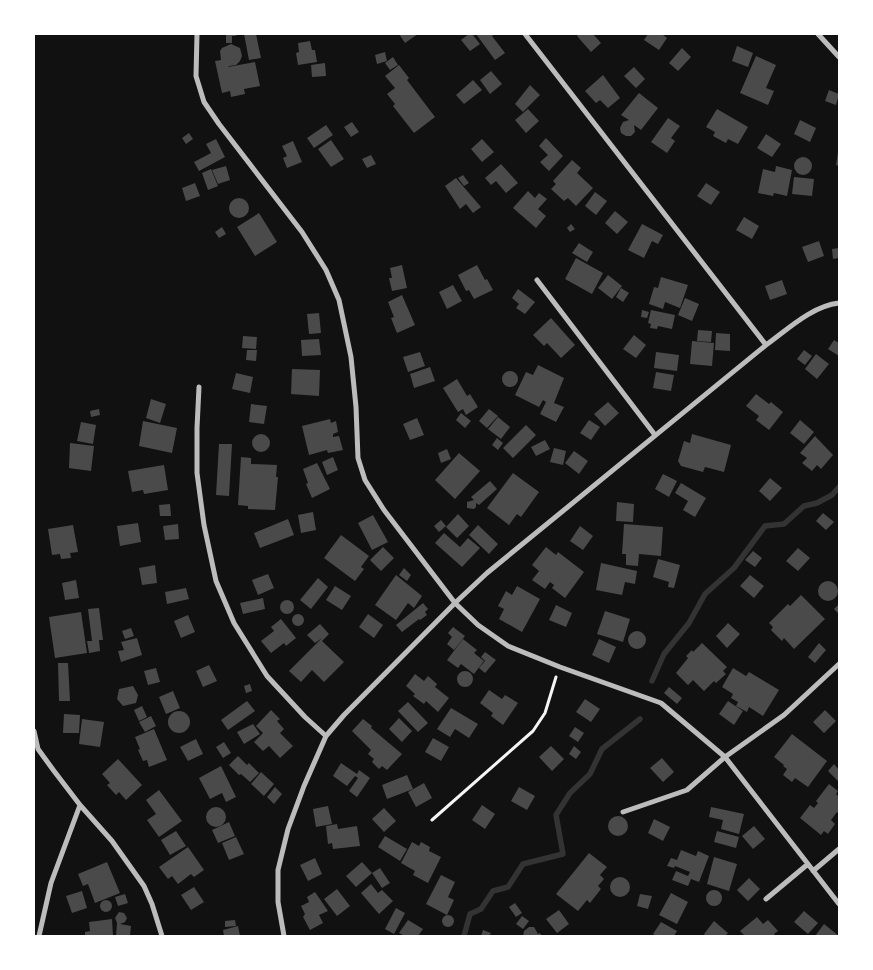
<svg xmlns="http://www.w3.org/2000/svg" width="873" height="970" font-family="Literata,serif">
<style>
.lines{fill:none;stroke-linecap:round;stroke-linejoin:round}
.stream{stroke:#333;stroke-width:5.5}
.building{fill:#4a4a4a}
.path{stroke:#f5f5f5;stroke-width:3}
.minor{stroke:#bcbcbc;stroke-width:5}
</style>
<rect width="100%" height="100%" fill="#111"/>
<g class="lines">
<path class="stream" d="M 652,681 L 664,654 L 689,623 L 705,594 L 734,568 L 765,526 L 784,524 L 804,506 L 817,503 L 832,495 L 839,487
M 464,936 L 470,914 L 481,909 L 493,891 L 508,887 L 523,864 L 563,854 L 556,815 L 570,793 L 590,774 L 602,749 L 640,719"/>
</g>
<path class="building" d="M 226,34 L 236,34 L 236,36 L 232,36 L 232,43 L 226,43 Z
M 244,34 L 256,34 L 261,58 L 249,60 Z
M 399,34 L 418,34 L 405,43 Z
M 469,34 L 472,34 L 480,44 L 470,51 L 461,40 Z
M 476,34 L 495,34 L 492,36 L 505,53 L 495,60 Z
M 579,34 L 593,34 L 601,43 L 591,52 L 577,36 Z
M 648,34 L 662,34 L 667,38 L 659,50 L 644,40 Z
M 310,41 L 312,50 L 315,50 L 317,62 L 298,65 L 296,53 L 299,52 L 298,43 Z
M 231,44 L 240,48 L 242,56 L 240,61 L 236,65 L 229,66 L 228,67 L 255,62 L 260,86 L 244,89 L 245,94 L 231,97 L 230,91 L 222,93 L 215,61 L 221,60 L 220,51 L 222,48 Z
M 737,46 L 753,53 L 748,67 L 732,61 Z
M 682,48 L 691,57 L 678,71 L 669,63 Z
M 385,52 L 387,61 L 377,64 L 375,55 Z
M 756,56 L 776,65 L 766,88 L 774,91 L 768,105 L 740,93 Z
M 393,57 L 398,65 L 390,70 L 385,63 Z
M 325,63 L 326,76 L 312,77 L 311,65 Z
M 399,65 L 409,78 L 407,80 L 435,117 L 414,133 L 393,106 L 395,104 L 387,94 L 395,88 L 385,76 Z
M 634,67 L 645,79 L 636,88 L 624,76 Z
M 491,71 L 502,84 L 490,94 L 480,80 Z
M 603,75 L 620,98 L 608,108 L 600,100 L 596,103 L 585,91 Z
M 473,80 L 482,90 L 464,104 L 456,95 Z
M 530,85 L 540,95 L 523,112 L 515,104 Z
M 829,90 L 839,94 L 836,105 L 825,101 Z
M 639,93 L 658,108 L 641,130 L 634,125 L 635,132 L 631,136 L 626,136 L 621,133 L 620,128 L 623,122 L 629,120 L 621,115 Z
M 528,109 L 539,121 L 526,133 L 515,120 Z
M 717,109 L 748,127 L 738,144 L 728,139 L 726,143 L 713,136 L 715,132 L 706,127 Z
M 668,118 L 680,126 L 671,138 L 675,141 L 667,153 L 651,142 Z
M 800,120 L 816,128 L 810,142 L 794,134 Z
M 352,122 L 359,132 L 351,137 L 344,127 Z
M 326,125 L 333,135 L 314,148 L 307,138 Z
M 189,133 L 193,139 L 186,144 L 182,138 Z
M 766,134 L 781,144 L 772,157 L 757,148 Z
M 546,138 L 563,156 L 549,171 L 540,162 L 548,155 L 539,146 Z
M 216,139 L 225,157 L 199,171 L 194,162 L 211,153 L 206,144 Z
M 482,139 L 494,152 L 482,162 L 471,149 Z
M 331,140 L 344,159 L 331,167 L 318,149 Z
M 293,141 L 302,162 L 287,168 L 283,158 L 287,156 L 282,146 Z
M 838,152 L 839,152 L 839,166 L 836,165 Z
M 371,155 L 376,164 L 367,168 L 362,159 Z
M794 166a9 9 0 1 1 18 0a9 9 0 1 1-18 0Z
M 572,160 L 581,168 L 577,173 L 593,188 L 576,206 L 568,198 L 564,201 L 551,189 L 556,184 L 553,181 Z
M 501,164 L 518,183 L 506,193 L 496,181 L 491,185 L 485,178 Z
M 226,166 L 230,180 L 218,184 L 212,170 Z
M 776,166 L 792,170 L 787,196 L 774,193 L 773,196 L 758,193 L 763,169 L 775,172 Z
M 211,169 L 218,186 L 208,190 L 202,173 Z
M 463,175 L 469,183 L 464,186 L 458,178 Z
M 794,177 L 814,179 L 812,196 L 792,194 Z
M 456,178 L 481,207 L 473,213 L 466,204 L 460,209 L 445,186 Z
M 195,183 L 200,196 L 186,201 L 182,188 Z
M 706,183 L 720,192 L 711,205 L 697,196 Z
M 528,191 L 535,198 L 539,193 L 547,199 L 538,209 L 546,216 L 536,228 L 513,208 Z
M 595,192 L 607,201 L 596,215 L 585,206 Z
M229 208a10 10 0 1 1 20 0a10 10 0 1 1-20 0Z
M 615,211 L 628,222 L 617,234 L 605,223 Z
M 259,213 L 277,242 L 255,256 L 237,227 Z
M 744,217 L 759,226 L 752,239 L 736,230 Z
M 571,224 L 575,229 L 570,232 L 567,228 Z
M 642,224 L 663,235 L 658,244 L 652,241 L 644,258 L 628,250 Z
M 222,227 L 226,234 L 219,238 L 215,232 Z
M 819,241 L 824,256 L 808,262 L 802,247 Z
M 579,243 L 593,252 L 587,262 L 572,253 Z
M 839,248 L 839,258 L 833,259 L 832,249 Z
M 576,258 L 603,273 L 592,294 L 565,279 Z
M 402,265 L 407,288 L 392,291 L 389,278 L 392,278 L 390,268 Z
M 477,265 L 485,280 L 487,279 L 493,290 L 474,299 L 469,290 L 466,291 L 458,275 Z
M 608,275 L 622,286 L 612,299 L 598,288 Z
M 661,277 L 688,285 L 680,308 L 665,302 L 663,309 L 649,304 L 654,287 L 658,288 Z
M 782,280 L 787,294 L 770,300 L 765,286 Z
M 453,285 L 462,301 L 447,309 L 439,292 Z
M 621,288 L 629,293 L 623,302 L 616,297 Z
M 518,289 L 535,302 L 525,314 L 516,308 L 519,304 L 512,298 Z
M 402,295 L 415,325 L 397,333 L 391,318 L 394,317 L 388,302 Z
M 685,298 L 699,304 L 692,321 L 678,315 Z
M 642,310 L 649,312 L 647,318 L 641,317 Z
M 651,310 L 675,315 L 672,329 L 658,326 L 657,329 L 650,328 L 651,324 L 648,323 Z
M 319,313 L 321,333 L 309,334 L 307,314 Z
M 551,318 L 575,345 L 561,358 L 547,343 L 544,346 L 533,335 Z
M 698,330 L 712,331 L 711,342 L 697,341 Z
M 716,333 L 730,334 L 730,351 L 715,350 Z
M 634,335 L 646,345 L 636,358 L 623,349 Z
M 243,336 L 257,337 L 256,349 L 242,348 Z
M 319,339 L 321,355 L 302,356 L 301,340 Z
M 834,340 L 839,343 L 839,356 L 828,349 Z
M 692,341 L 714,343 L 712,366 L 690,364 Z
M 247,350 L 257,350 L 256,361 L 246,360 Z
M 804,350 L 812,356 L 805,365 L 797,359 Z
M 420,352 L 425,366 L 408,372 L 403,357 Z
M 656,352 L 679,355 L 677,371 L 654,368 Z
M 816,354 L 829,364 L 817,379 L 805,369 Z
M 538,365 L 564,378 L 554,403 L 564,407 L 556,422 L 540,414 L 546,402 L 543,400 L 539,407 L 515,395 L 526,372 L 533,375 Z
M 430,367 L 435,381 L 414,388 L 410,374 Z
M 292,369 L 320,370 L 319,396 L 291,394 Z
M502 379a8 8 0 1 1 16 0a8 8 0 1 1-16 0Z
M 656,372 L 674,375 L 671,391 L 653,388 Z
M 236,373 L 253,377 L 250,393 L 232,389 Z
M 457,379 L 467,396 L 470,394 L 478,407 L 466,415 L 463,409 L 458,412 L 443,388 Z
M 756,394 L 769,404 L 771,402 L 783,412 L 769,430 L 756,420 L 759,416 L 746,406 Z
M 151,399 L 166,404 L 160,423 L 146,418 Z
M 608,402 L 619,413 L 605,426 L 594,414 Z
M 251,404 L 267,406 L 264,424 L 249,422 Z
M 99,409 L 100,415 L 91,417 L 90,411 Z
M 489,409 L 498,416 L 487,428 L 479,421 Z
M 461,413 L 471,421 L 465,428 L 456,420 Z
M 498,417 L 510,427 L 501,439 L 488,429 Z
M 417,418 L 424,435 L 410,440 L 403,424 Z
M 330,419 L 331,423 L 336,421 L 338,432 L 333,434 L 333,437 L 339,436 L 343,450 L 328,453 L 327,450 L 309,455 L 302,426 Z
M 589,420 L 600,427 L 591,440 L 580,433 Z
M 800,420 L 814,432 L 804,444 L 790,433 Z
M 143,421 L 177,428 L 172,453 L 139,446 Z
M 81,422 L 96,425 L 93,444 L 77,441 Z
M 526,425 L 536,435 L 513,458 L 503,448 Z
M252 443a9 9 0 1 1 18 0a9 9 0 1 1-18 0Z
M 692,434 L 731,445 L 724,472 L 705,467 L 703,472 L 681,466 L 678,461 L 684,441 L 690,443 Z
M 815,436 L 833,455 L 821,469 L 817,465 L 812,471 L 802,463 L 807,458 L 800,453 Z
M 497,438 L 503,443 L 498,450 L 492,445 Z
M 545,440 L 550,449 L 536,456 L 531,447 Z
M 70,443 L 94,446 L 91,471 L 69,468 Z
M 219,444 L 232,444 L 229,496 L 216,495 Z
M 554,448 L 566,451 L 563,465 L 550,462 Z
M 447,449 L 451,459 L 441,463 L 438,453 Z
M 574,451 L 588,461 L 579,474 L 565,463 Z
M 459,453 L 480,471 L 455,499 L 435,480 Z
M 241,457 L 251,458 L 251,464 L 277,465 L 276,477 L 278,477 L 275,510 L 248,509 L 248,506 L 238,505 Z
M 333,457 L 338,470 L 327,475 L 322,462 Z
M 317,463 L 330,489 L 312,498 L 306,484 L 308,483 L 303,469 Z
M 164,465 L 168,490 L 144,494 L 143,490 L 132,492 L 128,471 Z
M 513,473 L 539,492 L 521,517 L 517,514 L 509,525 L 487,508 Z
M 663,474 L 677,481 L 669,497 L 655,489 Z
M 770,478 L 782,488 L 770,501 L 759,491 Z
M 490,481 L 497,489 L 479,505 L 476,503 L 476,507 L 474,509 L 467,508 L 467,502 L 474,500 L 471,497 Z
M 681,483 L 706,498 L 695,517 L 683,510 L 688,501 L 675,493 Z
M 617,502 L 634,504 L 633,522 L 616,521 Z
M 170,504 L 171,516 L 160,516 L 159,505 Z
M 313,512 L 316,530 L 301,533 L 298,515 Z
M 823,513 L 834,522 L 826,530 L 816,521 Z
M 458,514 L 469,526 L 457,538 L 446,527 Z
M 373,515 L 388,542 L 372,550 L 358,523 Z
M 288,519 L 294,535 L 260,548 L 254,533 Z
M 441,520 L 446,526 L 439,532 L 434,526 Z
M 138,523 L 141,542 L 120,546 L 117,526 Z
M 178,524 L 179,539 L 165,540 L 163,526 Z
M 624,524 L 663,527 L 661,556 L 639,554 L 638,566 L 626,565 L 626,554 L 622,554 Z
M 73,525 L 78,552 L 70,553 L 71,558 L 61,559 L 60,554 L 52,555 L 48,529 Z
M 478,525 L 498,544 L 489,554 L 469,535 Z
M 580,526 L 593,536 L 583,550 L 570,541 Z
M 444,533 L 460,547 L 468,538 L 480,548 L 462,567 L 435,543 Z
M 341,535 L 369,556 L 361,567 L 364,569 L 355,581 L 324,558 Z
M 383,547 L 394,558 L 381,571 L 370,560 Z
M 546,547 L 556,555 L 558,552 L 584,572 L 565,598 L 552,588 L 554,585 L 550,582 L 545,589 L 532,580 L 539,571 L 532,565 Z
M 798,548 L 810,558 L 798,571 L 786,561 Z
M 753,551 L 762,558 L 755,567 L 745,560 Z
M 658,559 L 680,565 L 674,588 L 668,587 L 669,582 L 653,577 Z
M 601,563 L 637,571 L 635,584 L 625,582 L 622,595 L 596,590 Z
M 155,565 L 157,583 L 142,585 L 139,568 Z
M 404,568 L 411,575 L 407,581 L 399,575 Z
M 268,574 L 274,588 L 258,595 L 252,580 Z
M 396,575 L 422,596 L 414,608 L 408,603 L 396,620 L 375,605 Z
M 750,575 L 764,586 L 754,598 L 740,586 Z
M 318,578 L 328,587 L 311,609 L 300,600 Z
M 76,580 L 79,598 L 65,600 L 62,583 Z
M818 591a10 10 0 1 1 20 0a10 10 0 1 1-20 0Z
M 335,586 L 351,596 L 342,610 L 326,600 Z
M 517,586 L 540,599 L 522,632 L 499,619 L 504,609 L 498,606 L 506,591 L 512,595 Z
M 186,588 L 189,599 L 167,604 L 165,592 Z
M 801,595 L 825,619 L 794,649 L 784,638 L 782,641 L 771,630 L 773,627 L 769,623 L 788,604 L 790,606 Z
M 263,598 L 265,609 L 243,614 L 240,603 Z
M280 607a7 7 0 1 1 14 0a7 7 0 1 1-14 0Z
M 423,603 L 428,609 L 425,612 L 427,615 L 420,620 L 419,619 L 402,632 L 396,625 Z
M 839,604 L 839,614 L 834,609 Z
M 556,605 L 572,613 L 566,627 L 549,620 Z
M 99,608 L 103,640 L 99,640 L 100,651 L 89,653 L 87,641 L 92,641 L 88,609 Z
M 605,611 L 630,619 L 623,642 L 597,634 Z
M 81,612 L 87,653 L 55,658 L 49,617 Z
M292 620a6 6 0 1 1 12 0a6 6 0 1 1-12 0Z
M 368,614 L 383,625 L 374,638 L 359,627 Z
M 188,615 L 195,632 L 181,638 L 174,621 Z
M 281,619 L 296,638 L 286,646 L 284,643 L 271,653 L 261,641 L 274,631 L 271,627 Z
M 728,623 L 740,634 L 727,648 L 716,636 Z
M 320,624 L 329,634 L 322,641 L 344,662 L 324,682 L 312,670 L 301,682 L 289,671 L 322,638 L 315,643 L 307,635 Z
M 453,627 L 465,636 L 454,650 L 447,644 L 452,637 L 448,633 Z
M 131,628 L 134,636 L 125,639 L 122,631 Z
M628 640a9 9 0 1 1 18 0a9 9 0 1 1-18 0Z
M 137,638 L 142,655 L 121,662 L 118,651 L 124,650 L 121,642 Z
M 463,639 L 477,650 L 474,653 L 484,661 L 474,674 L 461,664 L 458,668 L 447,660 Z
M 599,639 L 616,647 L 609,663 L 592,655 Z
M 702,643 L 727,667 L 723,671 L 726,674 L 716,683 L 714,681 L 704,691 L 693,680 L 688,685 L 676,673 L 688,658 L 686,656 L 692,650 L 693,652 Z
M 819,643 L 826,650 L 815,663 L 808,657 Z
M 485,652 L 496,660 L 485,673 L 479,668 L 485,661 L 481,657 Z
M 58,663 L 68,663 L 70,701 L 59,701 Z
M 209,665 L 217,681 L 203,687 L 196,671 Z
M 156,668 L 160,682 L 148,685 L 144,671 Z
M 733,668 L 746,676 L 749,672 L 779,690 L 763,716 L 749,707 L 747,712 L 736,706 L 738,702 L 731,698 L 733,694 L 722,687 Z
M457 679a8 8 0 1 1 16 0a8 8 0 1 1-16 0Z
M 415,674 L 424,681 L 428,676 L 437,684 L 435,687 L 449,698 L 438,712 L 426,701 L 424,704 L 413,696 L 415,694 L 406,686 Z
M 250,684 L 252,691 L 246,693 L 244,686 Z
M 133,686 L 138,695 L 136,703 L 123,706 L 117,699 L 119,689 Z
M 669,687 L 682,698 L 677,704 L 664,693 Z
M 489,690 L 502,699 L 505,695 L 518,703 L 503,725 L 491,716 L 493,713 L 480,703 Z
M 173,691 L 180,708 L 166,714 L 159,697 Z
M 585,699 L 600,709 L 591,722 L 576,712 Z
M 247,701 L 255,711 L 228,730 L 221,720 Z
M 728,701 L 743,711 L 734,725 L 719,714 Z
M 408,702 L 428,723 L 418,732 L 398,711 Z
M 142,706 L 147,717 L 139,721 L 134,710 Z
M 451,708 L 478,724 L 469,738 L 455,729 L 450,737 L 437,729 Z
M 271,710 L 280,719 L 277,721 L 284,729 L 280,733 L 293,746 L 280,758 L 269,746 L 263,751 L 254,742 L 263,733 L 256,726 Z
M 825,710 L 836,721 L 824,733 L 813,722 Z
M168 722a11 11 0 1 1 22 0a11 11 0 1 1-22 0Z
M 64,714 L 80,715 L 79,733 L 63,733 Z
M 151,716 L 156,726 L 145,732 L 139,722 Z
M 399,718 L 412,731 L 402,742 L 389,729 Z
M 82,719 L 104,722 L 100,747 L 79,744 Z
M 363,719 L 372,726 L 371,728 L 402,754 L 387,770 L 382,766 L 379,769 L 372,762 L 374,759 L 368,754 L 371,750 L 352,731 Z
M 253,724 L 260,734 L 244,744 L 237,732 Z
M 575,727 L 584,733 L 578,742 L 569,736 Z
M 154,729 L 167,760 L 149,767 L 147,760 L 143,761 L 138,750 L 140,749 L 135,737 Z
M 792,734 L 827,761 L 808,787 L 795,778 L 792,782 L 783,775 L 787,769 L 783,766 L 784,765 L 774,757 Z
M 433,738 L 449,747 L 441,761 L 425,752 Z
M 196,739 L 203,754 L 188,761 L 180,747 Z
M 224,742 L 231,753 L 223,758 L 216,747 Z
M 551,746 L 564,759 L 552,771 L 539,757 Z
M 574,746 L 581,752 L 576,759 L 569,754 Z
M 238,756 L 247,765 L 249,763 L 259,773 L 250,782 L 241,774 L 239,775 L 229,765 Z
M 662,758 L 674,772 L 663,782 L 650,768 Z
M 118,759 L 142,785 L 126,800 L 119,792 L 116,795 L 107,785 L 110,783 L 102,774 Z
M 341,763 L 357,774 L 359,770 L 370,778 L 357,797 L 349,791 L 358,778 L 355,776 L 347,786 L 333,776 Z
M 834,764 L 839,770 L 839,782 L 828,771 Z
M 221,766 L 236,797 L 226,802 L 222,793 L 210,799 L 199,778 Z
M 261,772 L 274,784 L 264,796 L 251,784 Z
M 407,775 L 413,789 L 387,799 L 382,785 Z
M 424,783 L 432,798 L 416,807 L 408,792 Z
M 829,784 L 838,791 L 836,794 L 839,797 L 839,814 L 837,812 L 831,820 L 835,824 L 828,834 L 824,831 L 821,835 L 800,818 L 810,805 L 814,808 L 818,803 L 816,801 Z
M 275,787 L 282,794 L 274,804 L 267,797 Z
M 519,787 L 535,796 L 527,810 L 511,801 Z
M 159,790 L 182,821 L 159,837 L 147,820 L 156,814 L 146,800 Z
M 482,805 L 495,814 L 485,829 L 472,820 Z
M 328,806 L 332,824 L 316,827 L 313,809 Z
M206 817a10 10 0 1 1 20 0a10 10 0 1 1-20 0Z
M 711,807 L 744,814 L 739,834 L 721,829 L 723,820 L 709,817 Z
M 384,808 L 396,821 L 384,832 L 372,819 Z
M608 826a10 10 0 1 1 20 0a10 10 0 1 1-20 0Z
M 654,819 L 670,827 L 663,841 L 648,833 Z
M 229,822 L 235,836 L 218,843 L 212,830 Z
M 337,824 L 338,829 L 357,826 L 360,846 L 333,849 L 332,843 L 328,844 L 326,826 Z
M 754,826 L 765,839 L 753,849 L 742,836 Z
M 176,831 L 186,846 L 170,855 L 161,840 Z
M 717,831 L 739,837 L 736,848 L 714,842 Z
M 385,836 L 407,849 L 400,861 L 378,847 Z
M 236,837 L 244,854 L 229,860 L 222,843 Z
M 412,842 L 419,846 L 421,842 L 430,847 L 429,851 L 441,857 L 428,883 L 413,875 L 415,871 L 401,863 Z
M 188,847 L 204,870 L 194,877 L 191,874 L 178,884 L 172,876 L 168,879 L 159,867 Z
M 681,850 L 696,856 L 698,851 L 709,856 L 699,882 L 691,879 L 688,886 L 672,880 L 676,871 L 688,876 L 690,872 L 675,866 L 674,868 L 667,866 L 671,858 L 677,860 Z
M 589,853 L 607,867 L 600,875 L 604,879 L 598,886 L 601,889 L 590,903 L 587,900 L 578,911 L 556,894 Z
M 714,857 L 737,864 L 729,891 L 707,884 Z
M 315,858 L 322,874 L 308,881 L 300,865 Z
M 107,862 L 120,893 L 95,903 L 88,884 L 83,886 L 78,874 Z
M 362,862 L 372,873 L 356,887 L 346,876 Z
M 380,868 L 390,883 L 382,888 L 372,873 Z
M 441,875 L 455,882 L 448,897 L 454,900 L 447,915 L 426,904 Z
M610 887a10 10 0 1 1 20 0a10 10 0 1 1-20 0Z
M 749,878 L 760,889 L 748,901 L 737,890 Z
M 371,884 L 378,893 L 382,890 L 393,901 L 379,914 L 361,893 Z
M 194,887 L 204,902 L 191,910 L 181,895 Z
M 337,889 L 350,906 L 337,916 L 324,899 Z
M706 898a8 8 0 1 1 16 0a8 8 0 1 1-16 0Z
M 82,891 L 87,908 L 72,913 L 66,896 Z
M 315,892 L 328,911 L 319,915 L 323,923 L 310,930 L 303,917 L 305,914 L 301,906 L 309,902 L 307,897 Z
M 671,893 L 688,902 L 677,924 L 659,915 Z
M 125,894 L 128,903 L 118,906 L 115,897 Z
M 640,894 L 652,896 L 648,909 L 637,906 Z
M100 906a6 6 0 1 1 12 0a6 6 0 1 1-12 0Z
M 515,903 L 522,913 L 516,917 L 509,907 Z
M 396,908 L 405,913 L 394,934 L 385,929 Z
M 559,910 L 569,924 L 557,933 L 546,919 Z
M 804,911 L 818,923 L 808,934 L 794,922 Z
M 119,912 L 124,913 L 127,918 L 125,922 L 120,924 L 131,926 L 130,936 L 116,936 L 117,923 L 115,918 Z
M442 921a6 6 0 1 1 12 0a6 6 0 1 1-12 0Z
M 522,916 L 529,921 L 523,929 L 516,924 Z
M 757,917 L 763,924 L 768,920 L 778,931 L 774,934 L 776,936 L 745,936 L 740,931 Z
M 112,919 L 113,936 L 85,936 L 85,932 L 90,931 L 89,922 Z
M 235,920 L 236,926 L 225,927 L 225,921 Z
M 408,920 L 423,929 L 418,936 L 405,936 L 399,933 Z
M 714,921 L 728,933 L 725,936 L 706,936 L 704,934 Z
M 661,922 L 677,931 L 674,936 L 656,936 L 653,934 Z
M 824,924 L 839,936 L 815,936 Z
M 238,926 L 240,936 L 224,936 L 223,930 Z
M 529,927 L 534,927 L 538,934 L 540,933 L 542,936 L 523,936 L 524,931 Z
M 483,930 L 491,933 L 489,936 L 481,936 Z"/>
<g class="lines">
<path class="path" d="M 432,820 L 533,731 L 545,713 L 556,677"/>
<path class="minor" d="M 197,34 L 196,76 L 204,102 L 219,124 L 302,232 L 326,270 L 339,300 L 351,357 L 356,407 L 358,458 L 365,480 L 384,510 L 455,603 L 478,625 L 508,646 L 560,667 L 661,703 L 725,757 L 839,904
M 525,34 L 766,345
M 818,34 L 839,57
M 537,280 L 655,435
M 199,387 L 197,428 L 197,473 L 204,525 L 216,581 L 234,623 L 267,676 L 305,717 L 326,736
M 34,731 L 38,749 L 54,771 L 80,805 L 112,841 L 144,886 L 152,904 L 162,936
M 623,812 L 687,790 L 725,757 L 784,715 L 839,664
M 813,871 L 839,849
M 766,899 L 808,864
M 39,936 L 51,883 L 80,805
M 284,936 L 278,902 L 278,870 L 288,829 L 304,786 L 326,736 L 344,715 L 455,603 L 487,573 L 766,345 C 788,329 812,306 839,303"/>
</g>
<rect width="873" height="970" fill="none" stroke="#ffffff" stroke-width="70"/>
</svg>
